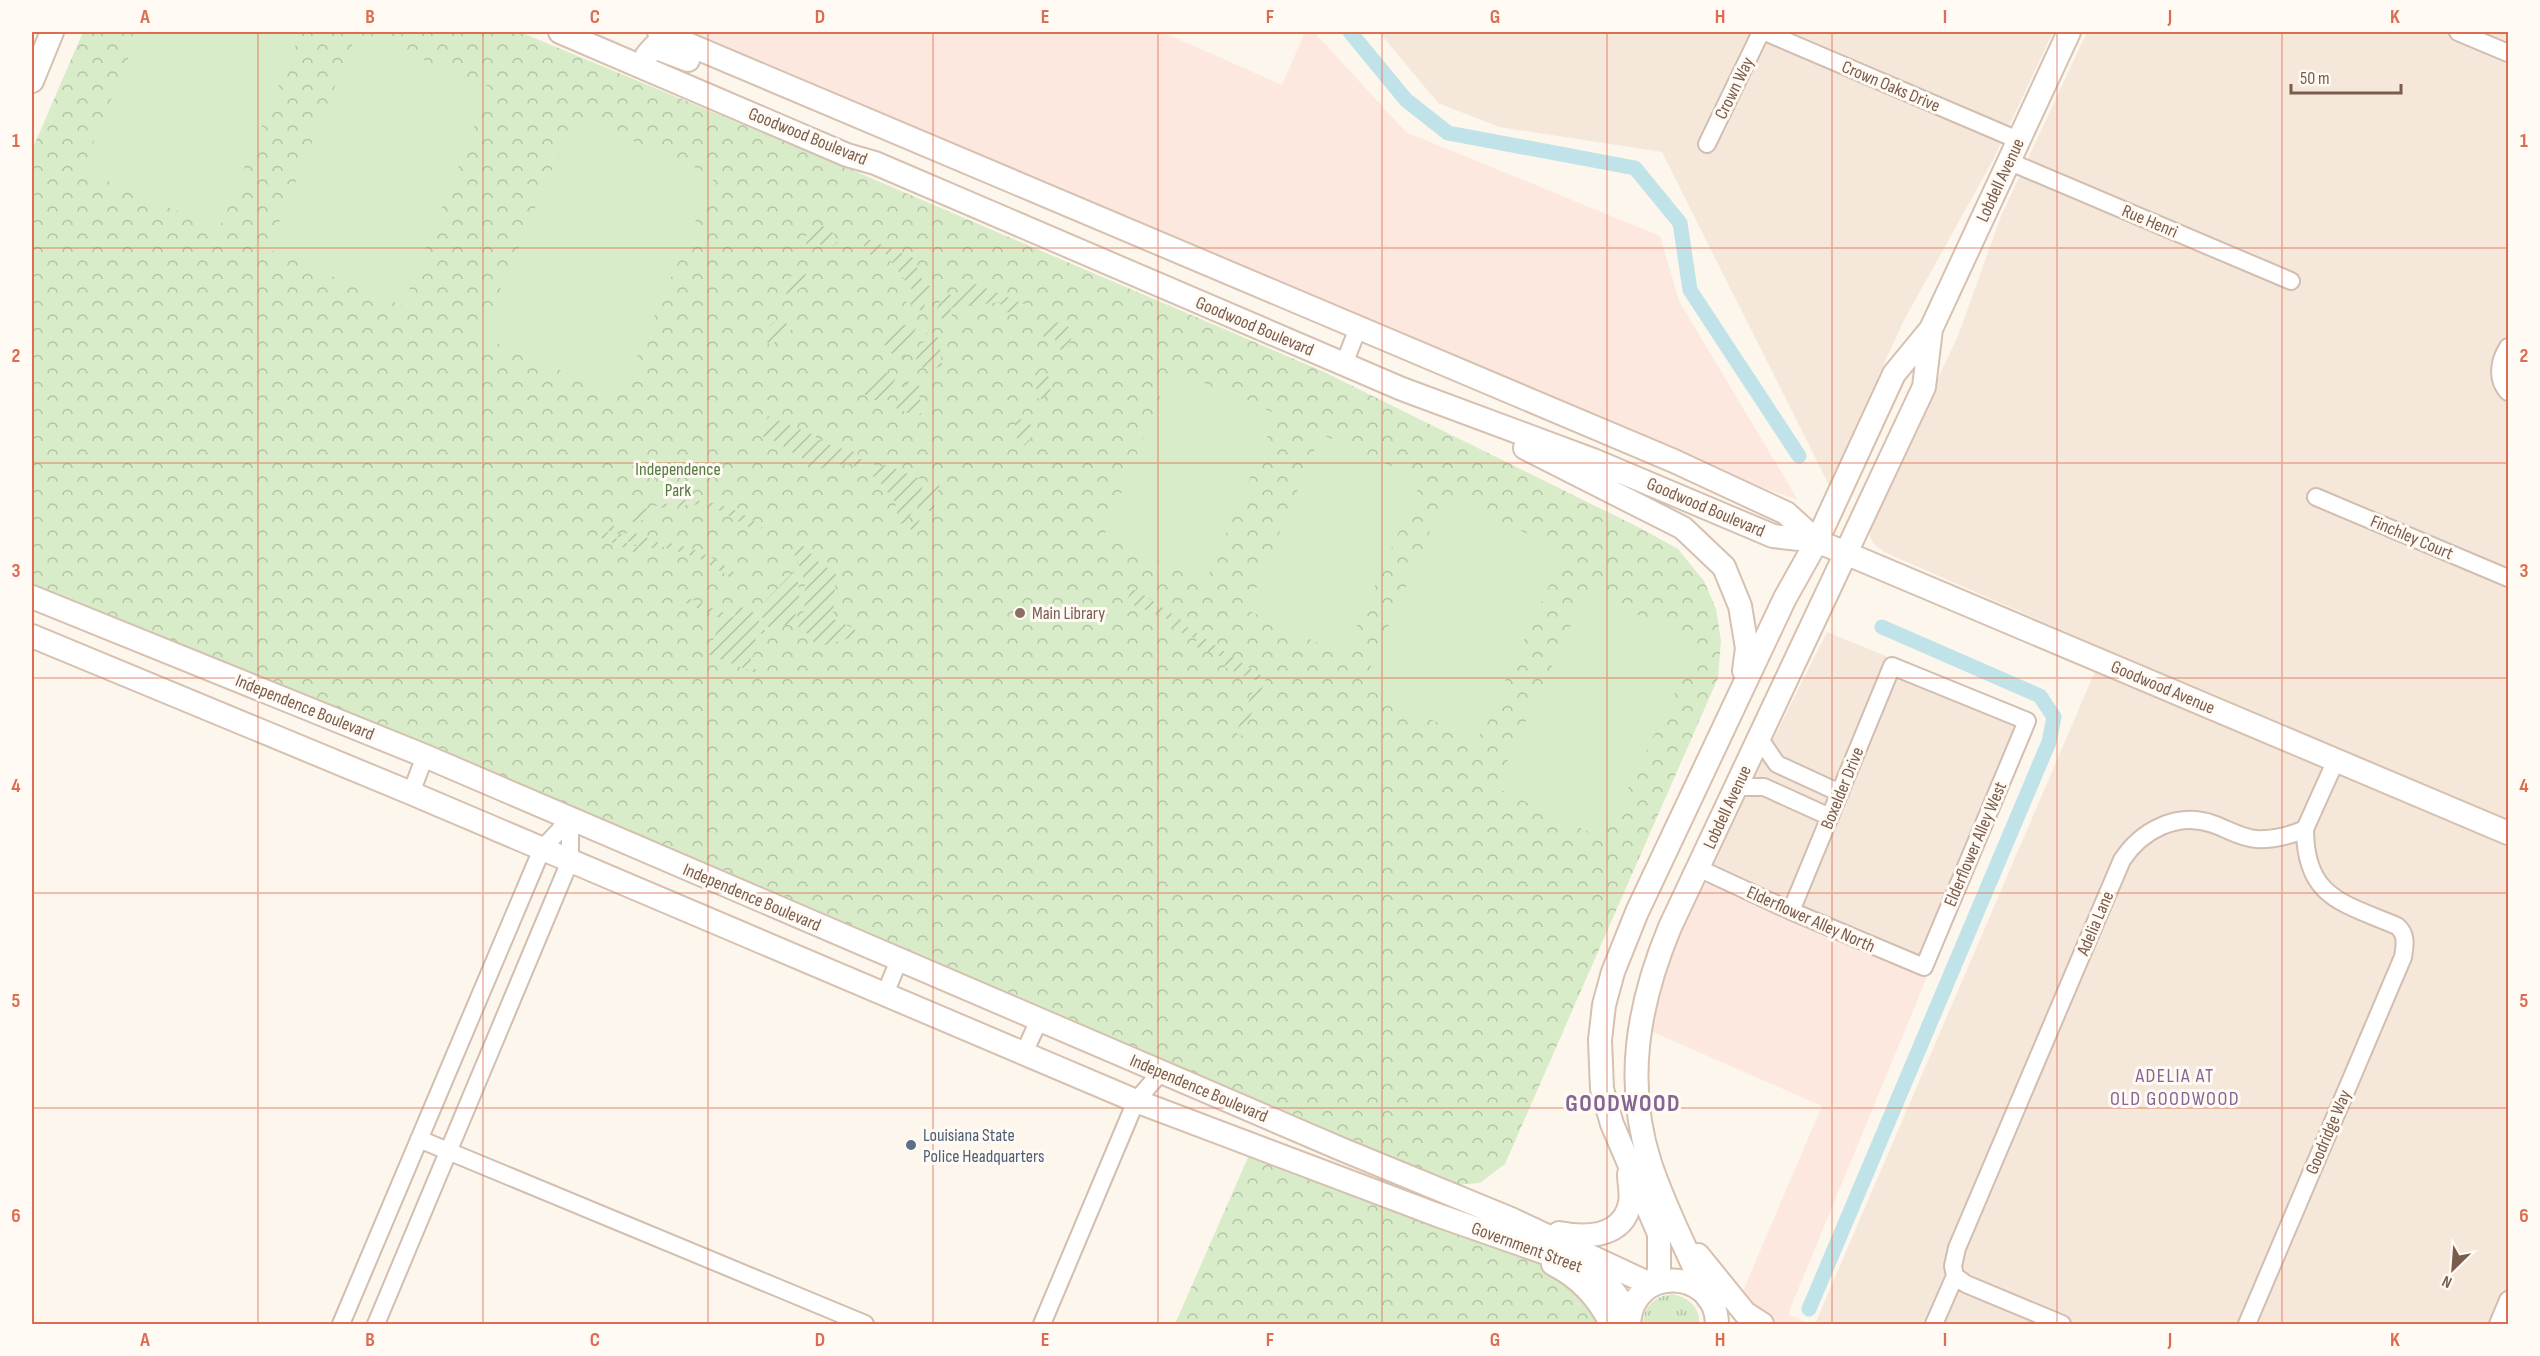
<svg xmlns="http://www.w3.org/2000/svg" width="2540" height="1356" font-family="'Sofia Sans Condensed',sans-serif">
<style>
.residential{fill:#f5e8da}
.commercial{fill:#fde8e0}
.grass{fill:url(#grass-tufts)}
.park{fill:url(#park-crowns)}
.garden{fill:url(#garden-furrows)}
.pitch{fill:#d8ecc9}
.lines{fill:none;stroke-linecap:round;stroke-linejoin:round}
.canal{stroke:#bfe3e8;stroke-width:15}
.street-casing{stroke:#d1beb0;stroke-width:20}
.secondary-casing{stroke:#d6c0b0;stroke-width:26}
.street{stroke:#fff;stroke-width:16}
.secondary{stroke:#fff;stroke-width:22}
.grid{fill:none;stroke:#dc6d51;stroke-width:1.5;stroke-opacity:0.55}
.education-dot{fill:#8d6e63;stroke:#fffaf3;stroke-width:2}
.service-dot{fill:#5c6f8a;stroke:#fffaf3;stroke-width:2}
.labels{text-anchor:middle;stroke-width:6;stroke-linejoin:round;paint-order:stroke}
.street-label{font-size:18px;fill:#7a5c4d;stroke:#fffaf3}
.park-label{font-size:18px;fill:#537a41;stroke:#fffaf3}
.education-label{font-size:18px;fill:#785e54;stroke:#fffaf3;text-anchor:start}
.service-label{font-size:18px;fill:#4e5e75;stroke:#fffaf3;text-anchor:start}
.neighbourhood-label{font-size:20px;letter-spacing:1.5px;fill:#846695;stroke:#fffaf3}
.district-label{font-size:24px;font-weight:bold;letter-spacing:1.5px;fill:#846695;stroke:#fffaf3}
.neatline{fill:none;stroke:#dc6d51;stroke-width:2}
.grid-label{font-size:20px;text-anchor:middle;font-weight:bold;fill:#dc6d51}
</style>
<defs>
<pattern id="grass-tufts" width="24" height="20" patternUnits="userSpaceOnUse" patternTransform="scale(1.5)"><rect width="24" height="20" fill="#d8ecc9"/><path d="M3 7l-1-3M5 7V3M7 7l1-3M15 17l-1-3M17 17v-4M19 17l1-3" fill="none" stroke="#b4c2a5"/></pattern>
<pattern id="park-crowns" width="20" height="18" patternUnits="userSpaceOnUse" patternTransform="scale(1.5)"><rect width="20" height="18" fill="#d8ecc9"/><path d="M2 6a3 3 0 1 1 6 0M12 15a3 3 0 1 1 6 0" fill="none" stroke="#b4c2a5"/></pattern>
<pattern id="garden-furrows" width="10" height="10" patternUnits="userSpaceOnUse" patternTransform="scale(1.5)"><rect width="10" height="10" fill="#d8ecc9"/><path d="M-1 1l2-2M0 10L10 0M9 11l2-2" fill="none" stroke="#b4c2a5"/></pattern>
</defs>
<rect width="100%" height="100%" fill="#fdf6ec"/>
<path class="residential" d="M 1379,32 L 2053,32 L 1992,162 L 1903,322 L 1829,485 L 1662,152 L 1499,127 L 1438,103 Z
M 2087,32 L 2508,32 L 2508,825 L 2212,700 L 2105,649 L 1884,552 L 1873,543 L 1870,536 L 1870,530 L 1902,454 L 1958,336 L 2001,216 Z
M 1827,632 L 2032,716 L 2034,721 L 1927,977 L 1702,881 Z
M 2096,669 L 2508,841 L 2508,1324 L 1815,1324 Z"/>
<path class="commercial" d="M 675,32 L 1162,32 L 1282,85 L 1305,32 L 1314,32 L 1406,132 L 1660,236 L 1679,301 L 1798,500 L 1714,471 Z
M 1702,881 L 1927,977 L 1790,1309 L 1789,1315 L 1810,1324 L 1768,1324 L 1740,1298 L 1822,1106 L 1646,1029 L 1656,985 Z"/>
<path class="grass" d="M 1672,1294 C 1688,1297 1700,1307 1699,1324 L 1643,1324 C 1643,1307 1655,1296 1672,1294 Z"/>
<path class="park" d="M 83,32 L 520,32 L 850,169 L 1322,371 L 1640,528 L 1678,549 L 1704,581 L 1716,609 L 1721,641 L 1718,678 L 1505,1164 L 1480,1183 L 1454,1185 L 32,590 L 32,150 Z
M 1250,1153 L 1539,1262 L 1567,1280 L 1602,1324 L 1175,1324 Z"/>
<path class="garden" d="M 816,224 L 829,228 L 838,240 L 837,243 L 826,251 L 819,243 L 809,248 L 804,240 L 810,229 Z
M 866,238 L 918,260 L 916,265 L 924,284 L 933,287 L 922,311 L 905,301 L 905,297 L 913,291 L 884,252 L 873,258 L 862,243 L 863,239 Z
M 799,272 L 807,275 L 811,281 L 789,296 L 786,293 C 785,284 789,274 799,272 Z
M 973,283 L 1024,304 L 1025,309 L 1004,313 L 1000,302 L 951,308 L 952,318 L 950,321 L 934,316 L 943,295 L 942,291 L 951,295 L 971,287 Z
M 775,321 L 784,321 L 792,329 L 771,345 L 767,342 C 765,334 769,325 775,321 Z
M 1059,322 L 1067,325 C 1074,333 1072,343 1065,350 L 1057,349 L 1055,339 L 1044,340 L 1042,326 Z
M 902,324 L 916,328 L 903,359 L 889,352 L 882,341 Z
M 927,333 L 939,338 L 942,367 L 924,368 L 914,364 Z
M 884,372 L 896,377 L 884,404 L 866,396 L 862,390 Z
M 1035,372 L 1044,372 L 1052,381 L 1050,391 L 1043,399 L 1037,398 Z
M 907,381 L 919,385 L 921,415 L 912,415 L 896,408 Z
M 768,416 L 816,436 L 816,438 L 832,446 L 855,452 L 854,456 L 863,460 L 858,471 L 852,464 L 831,465 L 811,472 L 801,456 L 783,449 L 784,445 L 760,435 Z
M 1017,419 L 1027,420 L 1033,428 L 1030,440 L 1024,446 L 1018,445 L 1015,423 Z
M 873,464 L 881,467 L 883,465 L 887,465 L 925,481 L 907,523 L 899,524 L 895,502 L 876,477 L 868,475 Z
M 930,481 L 940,486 L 934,501 L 935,513 L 924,509 L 915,531 L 910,529 Z
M 682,500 C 712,500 740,508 763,528 L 752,529 L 721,511 L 693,504 L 659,508 L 639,522 L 630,522 L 626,518 L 635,513 L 639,513 L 643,509 Z
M 613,524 L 617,534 L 635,533 L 658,542 L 657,549 L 647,547 L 643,556 L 597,536 L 605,530 C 615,539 629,546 642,547 L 626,541 L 630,540 L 624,541 L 606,529 Z
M 660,542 C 690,545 717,557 739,577 L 736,581 L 699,558 L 660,546 Z
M 802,545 L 822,565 L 836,572 L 833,619 L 855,629 L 857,636 L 817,647 L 808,634 L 798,628 C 810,598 807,578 792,550 Z
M 794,571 C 803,590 799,606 792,625 L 778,625 L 769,628 L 760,613 L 763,603 Z
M 1132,589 L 1138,591 L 1187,624 L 1186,626 L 1266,679 L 1242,736 L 1236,733 L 1257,681 L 1224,667 L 1226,659 L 1194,646 L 1197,639 L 1168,627 L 1170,620 L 1126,602 Z
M 688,598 L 734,617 L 739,606 L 753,612 L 765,631 L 762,634 L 760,633 L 755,639 L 757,641 L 753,657 L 751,657 L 751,663 L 759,674 L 707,654 L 722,619 L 686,603 Z"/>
<path class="pitch" d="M 139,32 L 301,32 L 219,229 L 82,170 Z
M 357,33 L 490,87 L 403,306 L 268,249 Z
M 575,116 L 715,176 L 620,396 L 480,336 Z
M 1171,369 L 1277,414 L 1205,583 L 1104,536 Z
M 1321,434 L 1422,480 L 1344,655 L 1247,610 Z
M 1446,495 L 1565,552 L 1477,741 L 1362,687 Z
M 1587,591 L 1699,644 L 1603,839 L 1495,787 Z"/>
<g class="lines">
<path class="canal" d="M 1350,32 L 1406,100 L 1448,133 L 1635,168 L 1680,223 L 1690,290 L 1799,456
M 1809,1309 L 2049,742 L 2054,717 L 2040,696 L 1882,627"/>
<g class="street-casing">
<path id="street" d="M 1765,32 L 2018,140
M 2458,32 L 2508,53
M 1707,144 L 1761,32
M 2008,161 L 2291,281
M 2508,347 C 2499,361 2496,379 2508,392
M 1344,364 L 1358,328
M 2316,497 L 2508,578
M 1759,738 L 1777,764 L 1840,793
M 1736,787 L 1764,787 L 1830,817
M 411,793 L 425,756
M 2305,829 L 2336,760
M 1698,868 L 1791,911 L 1924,967 L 2027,721 L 1892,666 L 1791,911
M 885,994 L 899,960
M 1024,1053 L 1039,1020
M 419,1139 L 865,1324
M 1955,1276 L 1966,1284 L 2062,1324
M 341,1324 L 542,849 L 570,819 L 570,861 L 376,1324
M 1042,1324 L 1136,1101 L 1161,1072
M 1934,1324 L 1955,1276 L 1953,1266 L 1957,1248 L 2122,860 C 2141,831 2177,811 2213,824 C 2227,829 2241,838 2256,839 C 2274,840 2289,836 2305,829 C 2305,898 2343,903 2397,926 C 2407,934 2405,945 2403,957 L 2247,1324
M 2498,1324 L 2508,1300"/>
</g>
<g class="secondary-casing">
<path id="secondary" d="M 560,32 L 847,155 L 875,163 L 1402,389 L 1593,460 L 1773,536 L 1817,541 L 2508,833
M 659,32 L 1674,461 L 1786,513 L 1817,541
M 642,66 L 647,55 L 654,47 L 688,60
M 32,81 L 52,32
M 1525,448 L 1683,528 L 1724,567 L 1740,606 L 1747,648 L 1744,671
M 32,597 L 425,756 L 1341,1149 L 1511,1219 L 1652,1285
M 32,636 L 411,793 L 1136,1101 L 1440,1216 L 1583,1266 C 1606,1278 1617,1294 1630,1316
M 1559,1233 C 1586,1238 1623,1238 1630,1203 C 1632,1194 1629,1183 1629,1174
M 1698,1255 L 1745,1313 L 1762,1324
M 1553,1264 C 1579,1277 1599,1299 1611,1324
M 1656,1283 L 1659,1270 L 1659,1234 L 1612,1124 L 1602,1089 L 1600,1040 L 1604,1005 L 1613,972 L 1637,912 L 1785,598 L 1817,541 L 1894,374 L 1931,329 L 2069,32
M 1708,1298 C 1689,1254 1665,1209 1650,1163 C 1624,1082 1638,1004 1670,927 L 1924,387 L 1931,329
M 1629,1324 C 1632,1264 1716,1268 1717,1324"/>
</g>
<use href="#street" class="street"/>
<use href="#secondary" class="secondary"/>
</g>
<path class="grid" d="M 258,32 L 258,1324M 483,32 L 483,1324M 708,32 L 708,1324M 933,32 L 933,1324M 1158,32 L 1158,1324M 1382,32 L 1382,1324M 1607,32 L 1607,1324M 1832,32 L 1832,1324M 2057,32 L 2057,1324M 2282,32 L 2282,1324M 32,248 L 2508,248M 32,463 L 2508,463M 32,678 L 2508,678M 32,893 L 2508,893M 32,1108 L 2508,1108"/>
<circle class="education-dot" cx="1020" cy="613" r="6"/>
<circle class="service-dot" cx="911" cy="1145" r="6"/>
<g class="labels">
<g class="street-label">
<text transform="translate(1891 86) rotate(23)" y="6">Crown Oaks Drive</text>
<text transform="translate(1734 88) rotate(-64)" y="6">Crown Way</text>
<text transform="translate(808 136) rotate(22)" y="6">Goodwood Boulevard</text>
<text transform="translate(2000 180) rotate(-65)" y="6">Lobdell Avenue</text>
<text transform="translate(2150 221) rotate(23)" y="6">Rue Henri</text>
<text transform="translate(1255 326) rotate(23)" y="6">Goodwood Boulevard</text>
<text transform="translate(1706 507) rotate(23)" y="6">Goodwood Boulevard</text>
<text transform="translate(2412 537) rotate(23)" y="6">Finchley Court</text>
<text transform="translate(2163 687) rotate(23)" y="6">Goodwood Avenue</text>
<text transform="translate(305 707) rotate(22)" y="6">Independence Boulevard</text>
<text transform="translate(1842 788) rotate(-68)" y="6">Boxelder Drive</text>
<text transform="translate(1727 807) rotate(-65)" y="6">Lobdell Avenue</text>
<text transform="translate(1975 844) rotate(-67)" y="6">Elderflower Alley West</text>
<text transform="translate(752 897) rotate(23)" y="6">Independence Boulevard</text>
<text transform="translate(1811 919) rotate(24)" y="6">Elderflower Alley North</text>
<text transform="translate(2095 923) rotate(-67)" y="6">Adelia Lane</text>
<text transform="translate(1199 1088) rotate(23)" y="6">Independence Boulevard</text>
<text transform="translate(2328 1132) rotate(-67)" y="6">Goodridge Way</text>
<text transform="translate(1527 1247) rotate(20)" y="6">Government Street</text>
</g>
<g class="park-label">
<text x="678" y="475">Independence<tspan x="678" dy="21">Park</tspan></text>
</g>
<g class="education-label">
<text x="1032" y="619">Main Library</text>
</g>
<g class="service-label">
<text x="923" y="1141">Louisiana State<tspan x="923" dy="21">Police Headquarters</tspan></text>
</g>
<g class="neighbourhood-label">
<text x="2175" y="1082">ADELIA AT<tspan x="2175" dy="23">OLD GOODWOOD</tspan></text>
</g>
<g class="district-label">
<text x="1623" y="1111">GOODWOOD</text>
</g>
</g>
<rect width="2540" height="1356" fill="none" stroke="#fffaf3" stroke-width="66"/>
<g transform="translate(2453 1269) rotate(205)" stroke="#fffaf3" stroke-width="4.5" paint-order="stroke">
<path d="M0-4.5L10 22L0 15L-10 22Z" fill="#7a5c4d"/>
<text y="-9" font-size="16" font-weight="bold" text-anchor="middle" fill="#7a5c4d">N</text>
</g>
<path d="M2291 84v9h110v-9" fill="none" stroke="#7a5c4d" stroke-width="3"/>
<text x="2300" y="84" font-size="18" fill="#7a5c4d" stroke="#fffaf3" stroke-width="4.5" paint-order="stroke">50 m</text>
<rect x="33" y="33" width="2474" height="1290" class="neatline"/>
<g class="grid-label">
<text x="145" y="23">A</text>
<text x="370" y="23">B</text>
<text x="595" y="23">C</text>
<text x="820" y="23">D</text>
<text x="1045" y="23">E</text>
<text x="1270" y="23">F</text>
<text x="1495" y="23">G</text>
<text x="1720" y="23">H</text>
<text x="1945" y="23">I</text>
<text x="2170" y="23">J</text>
<text x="2395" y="23">K</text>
<text x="16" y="147">1</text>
<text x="2524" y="147">1</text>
<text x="16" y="362">2</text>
<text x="2524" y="362">2</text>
<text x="16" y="577">3</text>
<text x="2524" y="577">3</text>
<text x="16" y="792">4</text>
<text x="2524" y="792">4</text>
<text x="16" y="1007">5</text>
<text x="2524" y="1007">5</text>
<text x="16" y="1222">6</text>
<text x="2524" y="1222">6</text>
<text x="145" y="1346">A</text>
<text x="370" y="1346">B</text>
<text x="595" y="1346">C</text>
<text x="820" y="1346">D</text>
<text x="1045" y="1346">E</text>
<text x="1270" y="1346">F</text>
<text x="1495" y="1346">G</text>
<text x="1720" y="1346">H</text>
<text x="1945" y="1346">I</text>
<text x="2170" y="1346">J</text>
<text x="2395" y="1346">K</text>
</g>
</svg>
